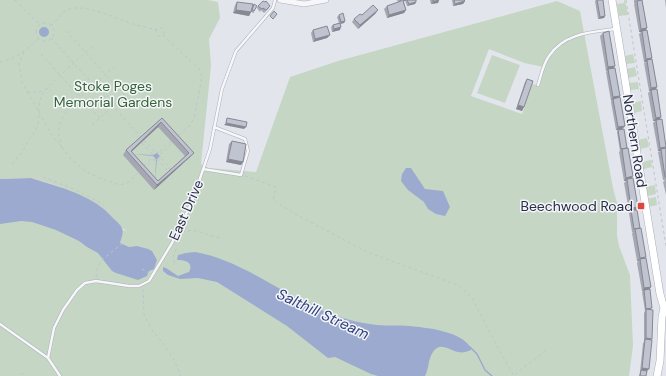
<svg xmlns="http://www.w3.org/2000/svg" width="666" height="376" font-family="'DM Sans',sans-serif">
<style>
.green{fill:#c5d7c4;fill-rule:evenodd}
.water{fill:#9caacf}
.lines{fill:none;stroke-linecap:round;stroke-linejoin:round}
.stream{stroke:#9caacf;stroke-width:1.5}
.lane-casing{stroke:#abaebb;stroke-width:3.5}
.street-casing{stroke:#abaebb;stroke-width:6}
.secondary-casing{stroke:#abaebb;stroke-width:8}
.path{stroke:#c1c3cb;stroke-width:1;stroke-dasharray:3 3;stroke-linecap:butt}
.lane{stroke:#f7f7fa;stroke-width:2.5}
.street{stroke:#f7f7fa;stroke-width:5}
.secondary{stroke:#fff;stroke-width:7}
.wall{fill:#a5a8b3;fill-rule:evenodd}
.shaded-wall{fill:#868892}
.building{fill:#c0c3d0;stroke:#868892;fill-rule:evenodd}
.poi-dot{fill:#db473f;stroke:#f4f5f9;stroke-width:1.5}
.labels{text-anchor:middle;stroke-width:3;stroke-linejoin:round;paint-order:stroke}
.park-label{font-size:14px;fill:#356436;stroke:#f4f5f9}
.street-label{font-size:14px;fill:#292e47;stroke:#f4f5f9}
.poi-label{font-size:14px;fill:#292e47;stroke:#f4f5f9;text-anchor:end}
.water-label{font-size:15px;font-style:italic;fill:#2f427f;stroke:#f4f5f9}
</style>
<rect width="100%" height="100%" fill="#e3e5ed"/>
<path class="green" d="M 0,0 L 208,0 L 218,2 L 220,18 L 209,39 L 211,66 L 201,164 L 209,168 L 256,172 L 290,77 L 338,61 L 557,1 L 580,11 L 613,188 L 617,203 L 617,235 L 619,246 L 630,275 L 633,346 L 629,376 L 0,376 L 0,210 L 25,212 L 127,231 L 122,228 L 114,219 L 76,194 L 55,185 L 31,178 L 0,179 ZM 489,49 L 524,63 L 544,67 L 538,85 L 532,84 L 522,114 L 471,96 Z
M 624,0 L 625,0 L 628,15 L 619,16 L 617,4 L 624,3 Z
M 633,54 L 635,63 L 626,64 L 625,56 Z
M 492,55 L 520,65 L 505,103 L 477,93 Z
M 635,67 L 637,76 L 628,78 L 627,69 Z
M 638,82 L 639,89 L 630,90 L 628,83 Z
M 641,101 L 642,111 L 634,113 L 632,103 Z
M 647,138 L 649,147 L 640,149 L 640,153 L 638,140 Z
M 641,157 L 642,162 L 651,160 L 652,167 L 644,169 L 643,174 L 640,158 Z
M 655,185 L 656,194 L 648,196 L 645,187 Z
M 656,197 L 657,205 L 649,207 L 647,199 Z"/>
<path class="water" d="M39 32a5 5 0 1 1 10 0a5 5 0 1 1-10 0Z
M 157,129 L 157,153 L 160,156 L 183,158 L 160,156 L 157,159 L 155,182 L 156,159 L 153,156 L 132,154 L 153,155 L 157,153 Z
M 406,168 L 411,168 L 425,189 L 443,191 L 450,207 L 445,216 L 436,214 L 428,209 L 424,202 L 408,190 L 401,181 L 402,174 Z
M 31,178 C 56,186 85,193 105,210 C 108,213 111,216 114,219 C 117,222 120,224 122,228 C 124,233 121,239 120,243 L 129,247 L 137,246 L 148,249 L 152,251 L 157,260 L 154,269 L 149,271 L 147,276 L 138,280 L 116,273 L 112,271 L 98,253 L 87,247 L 79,241 L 56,230 L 32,222 L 21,221 L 0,224 L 0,179 Z
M 195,252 C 241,260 277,291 319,309 C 337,317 357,323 377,325 C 388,326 399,325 410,326 C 428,328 461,331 471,348 L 471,350 C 466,352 463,353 458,352 C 449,350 440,341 433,352 C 428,359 429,369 425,376 L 378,376 L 371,374 L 335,357 L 328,358 L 287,326 L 217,282 L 198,278 L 180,279 L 168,275 L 163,271 L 163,267 L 166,268 L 178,276 L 189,272 C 194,262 185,260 177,260 L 178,255 L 186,253 Z"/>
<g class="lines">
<path class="stream" d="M 470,347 L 477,354 L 485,370 L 492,376"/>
<g class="lane-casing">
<path id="lane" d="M 538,85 C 541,76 543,64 549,56 C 564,33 592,32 616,29
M 203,169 L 241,175 L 248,151 L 245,139 L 214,127
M 0,324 L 48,358 L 60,376
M 48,358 L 54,328 L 63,310 L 77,290 L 85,283 L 96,281 L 129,286 L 139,286 L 149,281 L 172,243 L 192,202 L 210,149 L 222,89 L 236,51 L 273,8 L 275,0"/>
</g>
<g class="street-casing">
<path id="street" d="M 280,0 L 304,4 L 326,0"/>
</g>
<g class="secondary-casing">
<path id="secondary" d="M 612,0 L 660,294 L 664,308 L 662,317 L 660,361 L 657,376"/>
</g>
<path class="path" d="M 15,0 L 39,24
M 626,0 L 666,246
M36 32a9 9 0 1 1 18 0a9 9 0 1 1-18 0Z
M 51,26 C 56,21 61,13 67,10 C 81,2 118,19 133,24 C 141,26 149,28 157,30
M156 32a4 4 0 1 1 8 0a4 4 0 1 1-8 0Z
M 66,31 L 128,99
M 163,35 L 200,70 L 202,77 L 194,118 L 190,125 L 178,136
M 51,38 L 141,137
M 24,52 L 19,64 L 22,82 L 51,134 L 71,159 L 85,171 L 99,178 L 120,185 L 127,183 L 138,173
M 41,54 L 103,122
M 0,62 C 16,59 26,50 38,39
M 27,92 L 39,92 L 47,89
M 39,112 C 39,106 39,102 41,97 C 47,85 82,56 94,45
M 92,125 L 134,87
M 144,141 L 145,141 L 154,151 L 152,154 L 142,143 L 144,141
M 171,143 L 170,142 L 159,152 L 161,154 L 171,144 L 172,142
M 62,148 C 60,141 58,133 59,126 C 62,109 100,80 114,67
M152 156a4 4 0 1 1 8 0a4 4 0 1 1-8 0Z
M 12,164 L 23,151 L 29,139 L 35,132 L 38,125 L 39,115
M 144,165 L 152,158 L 154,160 L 145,168
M 169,170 L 170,168 L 161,158 L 158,160 L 167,170 L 170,171
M 245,176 L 276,187 L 273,200 L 297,215 L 367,252 L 460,286 L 472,298 L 499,350 L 514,376 C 524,366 535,360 545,351
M 43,177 L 74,189 L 104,205
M 182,232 L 193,230 L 220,238
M 175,263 L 173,257 L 176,250 L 176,245
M 142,269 L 149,273
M 96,277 L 98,266 L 103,259 L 124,242
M 143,289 L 144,315 L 152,330 L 166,347 L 174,360 L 181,376
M 21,373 L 25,376"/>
<use href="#lane" class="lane"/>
<use href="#street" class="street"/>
<use href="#secondary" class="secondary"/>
</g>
<path class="wall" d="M 397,0 L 416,0 L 416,2 L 415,4 L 407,6 L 405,0 L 404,2 L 406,10 L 404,13 L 387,18 L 384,9 L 387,6 L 398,2 Z
M 430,0 L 439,0 L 438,3 L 431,4 Z
M 452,0 L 464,0 L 465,1 L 463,4 L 453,6 Z
M 596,0 L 603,0 L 605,16 L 604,18 L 598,19 L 595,1 Z
M 634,0 L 642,0 L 647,28 L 645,30 L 651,59 L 657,87 L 655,89 L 661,117 L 660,119 L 665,148 L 666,148 L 666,195 L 663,182 L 665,180 L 663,180 L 658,152 L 660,151 L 658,151 L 653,123 L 655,121 L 653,121 L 648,93 L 650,91 L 649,91 L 644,63 L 646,62 L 644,62 L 639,34 L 641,32 L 639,32 L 634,4 L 635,3 L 634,3 Z
M 665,0 L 666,0 L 666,8 Z
M 237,2 L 252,9 L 254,11 L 254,13 L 251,12 L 249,16 L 233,13 L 235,5 Z
M 258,6 L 269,8 L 264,13 L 261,10 L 260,12 L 257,8 Z
M 378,10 L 375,14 L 358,29 L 352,22 L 354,19 L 362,15 Z
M 339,15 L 345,21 L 344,23 L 340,24 L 340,30 L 332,32 L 331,27 L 333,25 L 339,23 L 337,17 Z
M 313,30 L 330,35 L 327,38 L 313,42 L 311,33 Z
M 603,33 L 614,68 L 620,96 L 619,98 L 625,126 L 622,129 L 631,179 L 638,207 L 636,210 L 645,258 L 649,289 L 651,310 L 651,340 L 646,376 L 639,376 L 640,372 L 643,343 L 644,342 L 644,313 L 645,311 L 642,292 L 643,291 L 642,291 L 637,263 L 638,261 L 637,261 L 632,233 L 633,232 L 632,232 L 629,213 L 630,211 L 629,211 L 624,183 L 626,181 L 624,181 L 619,152 L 620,151 L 617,132 L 618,130 L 616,130 L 611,102 L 612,100 L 611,101 L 606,72 L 607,71 L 606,71 L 600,36 Z
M 527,79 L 522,111 L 516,109 L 525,82 Z
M 162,118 L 194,153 L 190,157 L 154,190 L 123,155 L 126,150 ZM 158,127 L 185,156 L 158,181 L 131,152 Z
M 232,141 L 243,162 L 241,165 L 226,162 L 229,144 Z"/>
<path class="shaded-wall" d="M 439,0 L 438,3 L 431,4 L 433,2 Z
M 465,1 L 463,4 L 453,6 L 455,4 Z
M 416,2 L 415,4 L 407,6 L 409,4 Z
M 236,10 L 251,12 L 249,16 L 233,13 Z
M 378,10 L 375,14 L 358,29 L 360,25 Z
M 406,10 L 404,13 L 387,18 L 389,15 Z
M 605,16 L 604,18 L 598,19 L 600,17 Z
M 345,21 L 344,23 L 339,24 L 341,22 Z
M 341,27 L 340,30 L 332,32 L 334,29 Z
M 647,28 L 645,31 L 642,31 L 641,32 L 639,32 L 641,29 Z
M 330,35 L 327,38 L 313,42 L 315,39 Z
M 652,58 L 650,61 L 647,60 L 646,62 L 644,62 L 646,59 Z
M 615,66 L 613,70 L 608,69 L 606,71 L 608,67 Z
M 657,87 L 655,90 L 649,91 L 651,88 Z
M 620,96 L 617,99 L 613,99 L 611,101 L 613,97 Z
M 518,105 L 524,107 L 522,111 L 516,109 Z
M 661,117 L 659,120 L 656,120 L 655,121 L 653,121 L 656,118 Z
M 161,122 L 158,127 L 129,154 L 131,151 Z
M 226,123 L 246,127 L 244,129 L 224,125 Z
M 625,126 L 622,129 L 616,130 L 618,127 Z
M 666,147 L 664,150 L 661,149 L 660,151 L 658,151 L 660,148 Z
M 194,153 L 190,157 L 154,190 L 157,185 Z
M 228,159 L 243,162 L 241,165 L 226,162 Z
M 633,176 L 631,180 L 627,179 L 626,181 L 624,181 L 626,178 Z
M 638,207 L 636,210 L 629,211 L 631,208 Z
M 646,257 L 644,260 L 640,259 L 638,261 L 637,261 L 640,258 Z
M 651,287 L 649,290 L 644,290 L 642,291 L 644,288 Z
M 646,338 L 652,339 L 650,342 L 645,339 L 643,342 Z
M 642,368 L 649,369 L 646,372 L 641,370 L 640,372 Z"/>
<path class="building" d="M 401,0 L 406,0 L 403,1 L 406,10 L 389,15 L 387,6 L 401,1 Z
M 407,0 L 416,0 L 416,2 L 409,4 Z
M 433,0 L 439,0 L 433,2 Z
M 454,0 L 464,0 L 465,1 L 455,4 Z
M 597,0 L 603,0 L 605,16 L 600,17 Z
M 642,0 L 647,28 L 641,29 L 637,1 Z
M 263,1 L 265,2 L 266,1 L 270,6 L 266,10 L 263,8 L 262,9 L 258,6 Z
M 237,2 L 253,4 L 251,12 L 236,10 Z
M 254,4 L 257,6 L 254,11 L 252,10 Z
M 373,5 L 378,10 L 360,25 L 354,19 L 360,14 L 362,15 Z
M 274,11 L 277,14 L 273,19 L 270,16 Z
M 343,13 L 345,21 L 341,22 L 339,15 Z
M 340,23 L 341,27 L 334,29 L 333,25 Z
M 327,26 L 330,35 L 315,39 L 313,30 Z
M 647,30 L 652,58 L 646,59 L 642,31 Z
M 609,31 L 615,66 L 608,67 L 603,33 Z
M 652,59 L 657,87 L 651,88 L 647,60 Z
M 615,68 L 620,96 L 613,97 L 608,69 Z
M 527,79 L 533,81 L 524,107 L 518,105 Z
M 657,89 L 661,117 L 656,118 L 651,90 Z
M 620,97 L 625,126 L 618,127 L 613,99 Z
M 162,118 L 194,153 L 157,185 L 126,150 ZM 161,122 L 189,153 L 158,181 L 131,151 Z
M 227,118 L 247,122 L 246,127 L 226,123 Z
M 662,119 L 666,147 L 660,148 L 656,120 Z
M 624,129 L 627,148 L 621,149 L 618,130 Z
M 232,141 L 246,144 L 243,162 L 228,159 Z
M 628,148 L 633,176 L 626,178 L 622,149 Z
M 666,148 L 666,177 L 665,177 L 661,149 Z
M 633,178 L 638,207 L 631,208 L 627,179 Z
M 631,210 L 637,210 L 640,228 L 634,229 Z
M 641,228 L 646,257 L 640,258 L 635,229 Z
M 646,258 L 651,287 L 644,288 L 640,259 Z
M 650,289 L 652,308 L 646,309 L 644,290 Z
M 646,309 L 653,310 L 652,339 L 646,338 Z
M 645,339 L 652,340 L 649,369 L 642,368 Z
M 641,370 L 647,371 L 646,376 L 640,376 Z"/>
<rect class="poi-dot" x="637" y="202" width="8" height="8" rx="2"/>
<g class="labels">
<g class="park-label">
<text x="113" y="91">Stoke Poges<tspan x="113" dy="16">Memorial Gardens</tspan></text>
</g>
<g class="street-label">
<text transform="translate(635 141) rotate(81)" y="5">Northern Road</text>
<text transform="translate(186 210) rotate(-66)" y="5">East Drive</text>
</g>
<g class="poi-label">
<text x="633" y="211">Beechwood Road</text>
</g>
<g class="water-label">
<text transform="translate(323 314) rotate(25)" y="5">Salthill Stream</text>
</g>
</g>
</svg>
